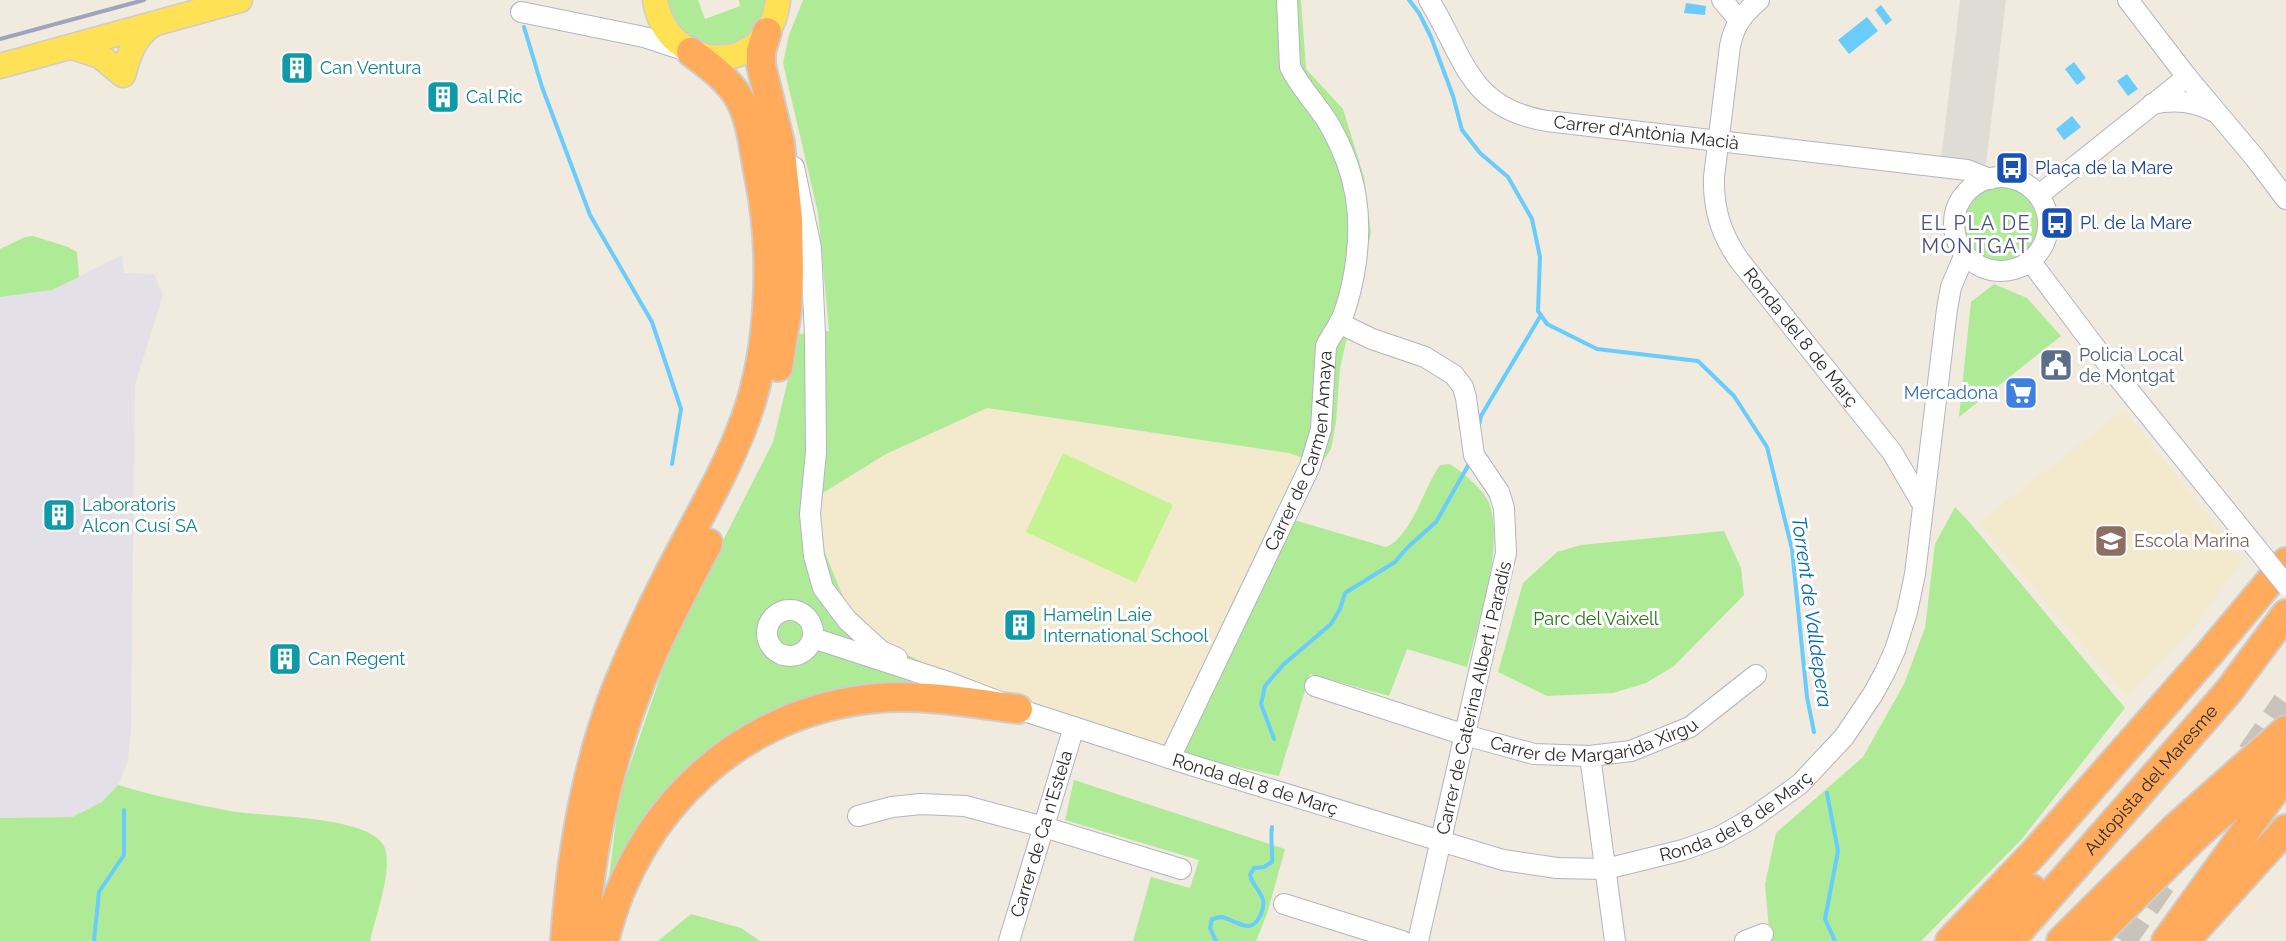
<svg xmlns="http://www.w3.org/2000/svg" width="2286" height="941" font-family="Raleway,sans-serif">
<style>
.industrial{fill:#e3e0e8}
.education{fill:#f3e9cd}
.green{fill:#afeb97}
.pitch{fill:#c4f392}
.plaza{fill:#dfdcd6}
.water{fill:#69ccfb}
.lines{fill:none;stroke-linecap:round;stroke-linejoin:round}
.stream{stroke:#69ccfb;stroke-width:4}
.highway-tunnel{stroke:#c9c4bb;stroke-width:28;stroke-dasharray:28 14;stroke-linecap:butt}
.minor-casing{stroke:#b3b4c2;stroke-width:22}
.major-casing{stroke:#cdcdcd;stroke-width:27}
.highway-casing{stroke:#cdcdcd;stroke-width:32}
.minor{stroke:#fff;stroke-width:20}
.major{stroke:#ffe155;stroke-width:24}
.highway{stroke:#ffab5b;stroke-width:28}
.rail{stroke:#a0a3b9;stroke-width:4}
.minor-bridge-casing{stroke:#b3b4c2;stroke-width:22;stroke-linecap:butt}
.minor-bridge{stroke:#fff;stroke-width:20}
.labels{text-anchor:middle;stroke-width:6;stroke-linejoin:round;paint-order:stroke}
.culture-label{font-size:18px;fill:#0d838f;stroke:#fff;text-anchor:start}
.street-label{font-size:18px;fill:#2d2d2d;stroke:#fff}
.transit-label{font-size:18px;fill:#164399;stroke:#fff;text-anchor:start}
.service-label{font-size:18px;fill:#4e5e75;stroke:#fff;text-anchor:start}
.shop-label{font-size:18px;fill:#366cbe;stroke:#fff;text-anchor:end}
.education-label{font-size:18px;fill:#785e54;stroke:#fff;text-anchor:start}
.park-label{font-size:18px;fill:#227413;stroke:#fff}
.neighbourhood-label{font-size:20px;letter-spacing:1.5px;fill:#484f84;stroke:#fff}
.water-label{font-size:20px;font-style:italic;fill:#0069af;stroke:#fff}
</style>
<rect width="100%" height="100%" fill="#f0eadf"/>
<path class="industrial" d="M 122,255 L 124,273 L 154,274 L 163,295 L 135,384 L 131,728 L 128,761 L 118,785 L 102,802 L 72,817 L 0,818 L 0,297 L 52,290 Z"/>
<path class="education" d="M 987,408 L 1289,453 L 1321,464 L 1178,754 L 944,673 L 876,639 L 846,604 L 823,548 L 818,496 L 886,454 Z
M 2124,410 L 2243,560 L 2197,624 L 2127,697 L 1978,523 Z"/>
<path class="green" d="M 665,0 L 698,0 L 705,19 L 740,6 L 739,0 L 768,0 L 767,7 L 754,32 L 735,44 L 707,47 L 676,27 Z
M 803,0 L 1301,0 L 1306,69 L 1343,109 L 1364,177 L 1371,233 L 1340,368 L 1336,422 L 1331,449 L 1321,464 L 1289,453 L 987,408 L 886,454 L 818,496 L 823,548 L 846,604 L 876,639 L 944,673 L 929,689 L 723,741 L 607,894 L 619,797 L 674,637 L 773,442 L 799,334 L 829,331 L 818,213 L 783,63 L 789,35 Z
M1964 224a38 38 0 1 1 76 0a38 38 0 1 1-76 0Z
M 33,236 L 68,247 L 77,252 L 79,277 L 52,290 L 0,297 L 0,249 L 25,237 Z
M 1994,284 L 2027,298 L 2061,336 L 1959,417 L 1971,302 Z
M 1449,464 C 1461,470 1484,490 1489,503 C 1505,547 1478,623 1467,667 L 1407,649 L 1389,696 L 1310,674 L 1279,776 L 1178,754 L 1294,520 L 1386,547 C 1412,536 1424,487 1440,465 Z
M 1955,507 L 1971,524 L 2125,708 L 2021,840 L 1921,941 L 1770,941 L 1765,884 L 1776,833 L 1863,757 L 1904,684 L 1925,628 L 1935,544 Z
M 1724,531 L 1741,568 L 1744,595 L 1674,666 L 1646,683 L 1613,693 L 1547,696 L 1498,672 L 1523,583 L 1557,552 L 1581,545 Z
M 1074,780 L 1285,849 L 1267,914 L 1256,941 L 1133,941 L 1151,877 L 1190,888 L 1199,860 L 1065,820 Z
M 118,785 C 154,796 193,804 230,811 C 262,817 368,815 384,846 C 394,868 375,918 370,941 L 0,941 L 0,818 L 72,817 L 102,802 Z
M 691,914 L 741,928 L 760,941 L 658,941 Z"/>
<path class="pitch" d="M 1063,453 L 1173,505 L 1136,583 L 1026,532 Z"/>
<path class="plaza" d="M 1960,0 L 2006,0 L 1986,164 L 1941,159 Z"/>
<path class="water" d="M 1686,3 L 1706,6 L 1705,15 L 1684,13 Z
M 1881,5 L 1892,20 L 1886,25 L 1875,10 Z
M 1867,17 L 1878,31 L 1849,54 L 1838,40 Z
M 2074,62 L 2086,78 L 2077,85 L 2065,69 Z
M 2127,74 L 2138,89 L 2128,96 L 2117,81 Z
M 2072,116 L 2081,127 L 2064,140 L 2056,129 Z"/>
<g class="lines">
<path class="stream" d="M 1409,0 L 1419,13 L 1431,37 L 1453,96 L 1462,130 L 1480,153 L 1508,177 L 1532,219 L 1540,257 L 1538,311 L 1547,324 L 1597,349 L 1698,361 L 1734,396 L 1767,447 L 1792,549 L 1807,697 L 1814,732
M 524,27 L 542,87 L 590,215 L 652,322 L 681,409 L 672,464
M 1479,425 L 1481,416 L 1541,315
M 1274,739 L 1261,704 L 1265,686 L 1283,665 L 1331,624 L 1340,609 L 1345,593 L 1395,562 L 1407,548 L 1436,522 L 1469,464
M 1827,793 L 1838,851 L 1825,919 L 1835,941
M 94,941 L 99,892 L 124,855 L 124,810
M 1216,941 L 1210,928 L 1212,919 C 1213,919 1220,917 1221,917 C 1236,919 1251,938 1261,914 C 1263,909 1264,904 1263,900 C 1261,891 1252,885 1250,875 L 1254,868 L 1264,867 L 1272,862 C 1273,849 1270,841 1272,827"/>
<path class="highway-tunnel" d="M 2251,754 L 2286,703
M 2122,941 L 2168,874"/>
<g class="minor-casing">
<g id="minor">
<path id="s1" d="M 1429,0 C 1465,58 1468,108 1547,121 L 1967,170 L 1990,179"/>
<path d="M 1722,0 L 1739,20"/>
<path id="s2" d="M 1759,0 C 1743,14 1734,25 1730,46 L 1714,177 C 1713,209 1721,234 1739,260 L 1892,452 L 1923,505"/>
<path d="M 2128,0 L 2187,77 L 2255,158 L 2286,199"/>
<path d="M 521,12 L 644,37 L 687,51"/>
<path d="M 2152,104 C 2174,99 2195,101 2215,112"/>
<path d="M 794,167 L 811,248 L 815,335 L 816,452 L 810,514 L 814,556 L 823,588 L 847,620 L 881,651 L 897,658"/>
<circle cx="2001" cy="224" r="47"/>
<path d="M 2039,195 L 2187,77"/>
<path d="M 2031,262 L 2113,371 L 2254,545"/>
<path d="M 1339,323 L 1372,339 L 1425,357 L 1454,375 L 1463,387 L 1466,398 L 1474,455 L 1499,492 L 1504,508 L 1506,553 L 1418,941"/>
<circle cx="790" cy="633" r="23"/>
<path id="s3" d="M 813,638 L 948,682 L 1018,709 L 1194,766 L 1503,860 L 1557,868 L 1606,869 L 1683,850 L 1719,837 L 1751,819 L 1800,784 L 1844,737 L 1873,694 L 1885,672 L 1895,650 L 1907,612 L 1915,574 L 1947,309 L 1951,287 L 1965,254"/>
<path id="s4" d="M 1315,686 L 1465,735 L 1534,754 L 1590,756 L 1631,751 L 1690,727 L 1756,675"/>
<path d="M 1590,756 L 1615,941"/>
<path id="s5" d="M 1170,758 L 1310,466 L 1321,429 L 1326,346 C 1330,337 1336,330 1340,322 C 1347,308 1351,290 1354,274 C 1364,218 1357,173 1329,124 C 1317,104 1300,88 1290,67 L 1287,0"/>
<path d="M 858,816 L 892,807 L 921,804 L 965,806 L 1044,827 L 1181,869"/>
<path d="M 1284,904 L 1402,941"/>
<path id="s6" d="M 1009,941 L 1074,727"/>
<path d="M 1745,941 L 1763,934"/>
</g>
</g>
<g class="major-casing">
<path id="major" d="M 655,0 C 667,75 770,78 778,0
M 72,47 L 100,56 L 123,75 C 129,54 134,37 153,24
M 0,66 L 240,0"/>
</g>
<g class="highway-casing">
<g id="highway">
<path d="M 767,32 L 761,51 L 761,65 L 780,143 L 788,219 L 789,272 L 787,310 L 778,367"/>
<path d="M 565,941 C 571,854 586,766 618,685 C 632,651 647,617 664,584 C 691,529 725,476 746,417 C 771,348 774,253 760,181 C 754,154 753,123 739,98 C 728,79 708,65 691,52"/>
<path d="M 584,941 C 590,844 612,746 651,657 C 668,618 688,581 708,543"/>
<path d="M 604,941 C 636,809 741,710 878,698 C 924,694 972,703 1018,709"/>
<path d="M 1950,941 L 2034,853 L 2208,655 L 2286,562"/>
<path d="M 1978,941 L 2032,889"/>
<path id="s7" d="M 2010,941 L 2228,692 L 2286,614"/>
<path d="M 2061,941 L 2175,828 L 2286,730"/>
<path d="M 2090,941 L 2198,834 L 2286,758"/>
<path d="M 2166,941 L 2286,775"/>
<path d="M 2185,941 L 2286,829"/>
</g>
</g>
<use href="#minor" class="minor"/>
<use href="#major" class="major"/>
<use href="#highway" class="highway"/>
<path class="rail" d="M 0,39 L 144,0"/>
<g class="minor-bridge-casing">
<path id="minor-bridge" d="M 2254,545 L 2286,585"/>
</g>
<use href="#minor-bridge" class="minor-bridge"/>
</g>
<defs>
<g id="building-square" transform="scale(1.725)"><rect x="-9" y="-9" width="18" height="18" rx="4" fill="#0f9aa8" stroke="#fff"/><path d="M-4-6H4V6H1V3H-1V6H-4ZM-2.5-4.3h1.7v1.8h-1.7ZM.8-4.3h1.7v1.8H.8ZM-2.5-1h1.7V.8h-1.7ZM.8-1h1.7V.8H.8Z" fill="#fff"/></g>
<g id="bus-square" transform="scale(1.725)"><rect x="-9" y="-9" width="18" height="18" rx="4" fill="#1a4fb4" stroke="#fff"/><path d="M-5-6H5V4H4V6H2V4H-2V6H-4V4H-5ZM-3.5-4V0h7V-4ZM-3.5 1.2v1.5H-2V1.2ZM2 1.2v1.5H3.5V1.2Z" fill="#fff"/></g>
<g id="civic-square" transform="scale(1.725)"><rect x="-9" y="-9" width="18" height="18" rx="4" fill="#5c6f8a" stroke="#fff"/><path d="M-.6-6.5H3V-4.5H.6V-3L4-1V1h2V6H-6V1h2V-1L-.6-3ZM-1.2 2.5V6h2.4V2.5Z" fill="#fff"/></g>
<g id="supermarket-square" transform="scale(1.725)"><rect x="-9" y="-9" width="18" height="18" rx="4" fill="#3f7fe0" stroke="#fff"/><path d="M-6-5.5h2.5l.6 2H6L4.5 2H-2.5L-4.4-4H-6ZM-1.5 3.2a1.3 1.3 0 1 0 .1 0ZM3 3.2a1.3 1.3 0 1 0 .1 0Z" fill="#fff"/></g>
<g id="school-square" transform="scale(1.725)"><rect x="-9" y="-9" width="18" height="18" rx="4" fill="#8d6e63" stroke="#fff"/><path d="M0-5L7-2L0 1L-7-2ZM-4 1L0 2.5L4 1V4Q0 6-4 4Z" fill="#fff"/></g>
</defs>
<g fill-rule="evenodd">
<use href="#building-square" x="297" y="68"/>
<use href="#building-square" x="443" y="97"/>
<use href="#bus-square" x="2012" y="168"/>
<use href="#bus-square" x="2057" y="223"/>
<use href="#civic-square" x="2056" y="365"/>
<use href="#supermarket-square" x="2021" y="393"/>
<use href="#building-square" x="59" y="515"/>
<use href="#school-square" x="2111" y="541"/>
<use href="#building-square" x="1020" y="625"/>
<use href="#building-square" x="285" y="659"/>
</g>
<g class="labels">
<g class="culture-label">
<text x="320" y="74">Can Ventura</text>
<text x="466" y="103">Cal Ric</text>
<text x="82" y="511">Laboratoris<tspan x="82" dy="21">Alcon Cusí SA</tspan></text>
<text x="1043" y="621">Hamelin Laie<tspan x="1043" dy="21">International School</tspan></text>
<text x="308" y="665">Can Regent</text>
</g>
<g class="street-label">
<text dy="6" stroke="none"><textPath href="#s1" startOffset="278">Carrer d'Antònia Macià</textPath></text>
<text dy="6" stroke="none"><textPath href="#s2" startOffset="375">Ronda del 8 de Març</textPath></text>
<text dy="6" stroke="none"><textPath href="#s5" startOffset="336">Carrer de Carmen Amaya</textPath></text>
<text transform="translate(1474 698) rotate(-77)" y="6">Carrer de Caterina Albert i Paradís</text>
<text dy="6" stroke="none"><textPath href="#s4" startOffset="291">Carrer de Margarida Xirgu</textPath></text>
<text dy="6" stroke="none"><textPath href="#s7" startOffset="214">Autopista del Maresme</textPath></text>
<text dy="6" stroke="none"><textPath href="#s3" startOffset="466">Ronda del 8 de Març</textPath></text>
<text dy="6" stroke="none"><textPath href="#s3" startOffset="970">Ronda del 8 de Març</textPath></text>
<text dy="6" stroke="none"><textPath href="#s6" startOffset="112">Carrer de Ca n'Estela</textPath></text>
</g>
<g class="transit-label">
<text x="2035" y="174">Plaça de la Mare</text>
<text x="2080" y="229">Pl. de la Mare</text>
</g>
<g class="service-label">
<text x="2079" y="361">Policia Local<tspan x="2079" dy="21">de Montgat</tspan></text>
</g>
<g class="shop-label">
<text x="1998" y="399">Mercadona</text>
</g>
<g class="education-label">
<text x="2134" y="547">Escola Marina</text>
</g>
<g class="park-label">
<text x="1596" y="625">Parc del Vaixell</text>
</g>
<g class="neighbourhood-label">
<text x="1976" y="230">EL PLA DE<tspan x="1976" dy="23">MONTGAT</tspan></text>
</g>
<g class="water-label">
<text transform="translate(1812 612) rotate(82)" y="7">Torrent de Valldepera</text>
</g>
</g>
</svg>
